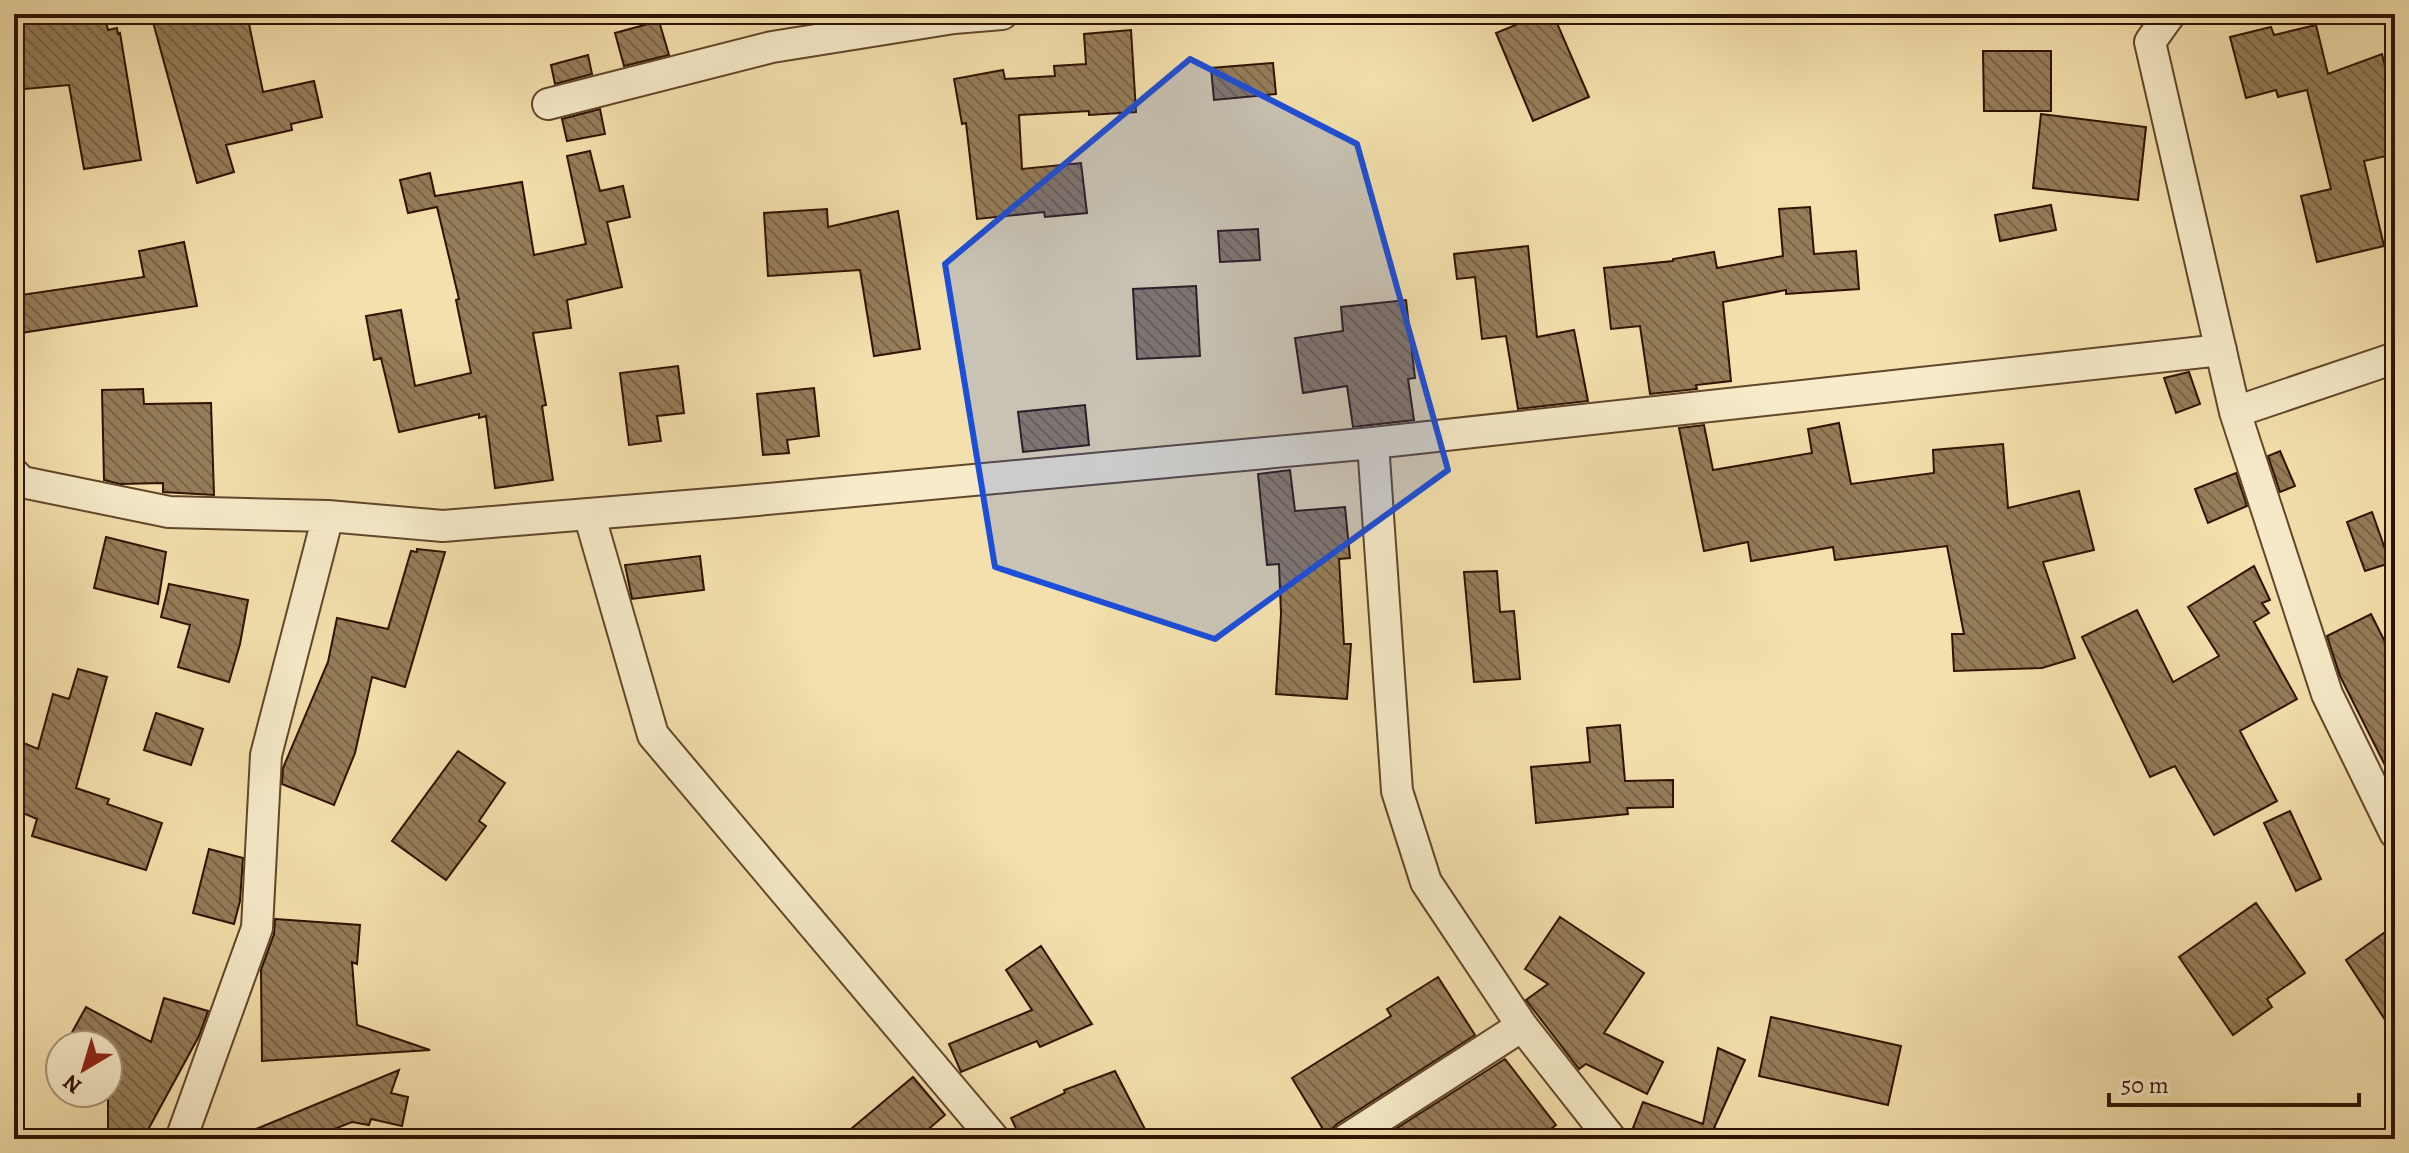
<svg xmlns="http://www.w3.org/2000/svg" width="2409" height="1153" font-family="Alegreya,serif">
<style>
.building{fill:url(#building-back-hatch);stroke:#301200;stroke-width:2}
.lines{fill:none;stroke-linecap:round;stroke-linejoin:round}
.street-casing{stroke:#61462b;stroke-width:34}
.street{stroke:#f7ebc9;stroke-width:30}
.marked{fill:#1d4ed8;fill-opacity:0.2;stroke:#1d4ed8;stroke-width:6;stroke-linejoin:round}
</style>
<defs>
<pattern id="building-back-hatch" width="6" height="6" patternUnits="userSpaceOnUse" patternTransform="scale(2)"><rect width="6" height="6" fill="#957d59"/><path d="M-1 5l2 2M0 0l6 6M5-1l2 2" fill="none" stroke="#7a6547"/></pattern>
</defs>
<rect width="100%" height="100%" fill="#f3e0ac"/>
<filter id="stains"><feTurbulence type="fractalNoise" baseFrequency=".0025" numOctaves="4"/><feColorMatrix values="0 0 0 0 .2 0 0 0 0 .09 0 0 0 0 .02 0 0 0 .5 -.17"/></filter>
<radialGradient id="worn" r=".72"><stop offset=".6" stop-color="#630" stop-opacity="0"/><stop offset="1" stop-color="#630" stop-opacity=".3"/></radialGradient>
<path class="building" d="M 30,14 L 104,14 L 108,30 L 117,28 L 118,34 L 120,33 L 141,160 L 84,169 L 69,85 L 14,90 L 14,18 Z
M 175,14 L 247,14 L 263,92 L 314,81 L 322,117 L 291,124 L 292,130 L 226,145 L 234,172 L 197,183 L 153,22 Z
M 1542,14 L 1553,14 L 1589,97 L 1533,121 L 1496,33 Z
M 659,21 L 669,55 L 624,66 L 615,33 Z
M 2316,25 L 2328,74 L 2382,54 L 2395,109 L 2395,154 L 2364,161 L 2384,246 L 2317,262 L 2301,196 L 2331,189 L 2307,90 L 2278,97 L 2276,90 L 2246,98 L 2230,37 L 2271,27 L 2274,35 Z
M 1131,30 L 1136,112 L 1089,115 L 1089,111 L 1019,115 L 1022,169 L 1081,163 L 1087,213 L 1045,217 L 1044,212 L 977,219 L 966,123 L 962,124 L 954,79 L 1003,70 L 1005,79 L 1055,76 L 1054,66 L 1086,64 L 1084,34 Z
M 1983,51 L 2051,51 L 2051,111 L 1984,111 Z
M 588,55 L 592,74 L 555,84 L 551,65 Z
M 1273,63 L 1276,94 L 1214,100 L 1211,68 Z
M 600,109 L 605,134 L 567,141 L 562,119 Z
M 2041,114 L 2146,127 L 2138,200 L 2033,188 Z
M 590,151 L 600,191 L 623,186 L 630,217 L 607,222 L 622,287 L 567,300 L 571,328 L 533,333 L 546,405 L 542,406 L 553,480 L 495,488 L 486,416 L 479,418 L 479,414 L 399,432 L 381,358 L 374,360 L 366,316 L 401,310 L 415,386 L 471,373 L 456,300 L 459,299 L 437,207 L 408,213 L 400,180 L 430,173 L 435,196 L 522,182 L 534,255 L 586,244 L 567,156 Z
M 2051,205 L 2056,230 L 2000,241 L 1995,215 Z
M 1810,207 L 1814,254 L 1856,251 L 1859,289 L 1786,294 L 1786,290 L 1723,302 L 1731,381 L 1696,385 L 1697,389 L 1650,394 L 1640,326 L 1611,329 L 1604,268 L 1673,261 L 1673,259 L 1714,252 L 1717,268 L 1783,256 L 1779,209 Z
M 827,209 L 828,227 L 898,211 L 920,349 L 874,356 L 860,270 L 768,276 L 764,213 Z
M 1258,229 L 1260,260 L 1220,262 L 1218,231 Z
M 184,242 L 197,306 L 14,334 L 14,296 L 144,277 L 139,251 Z
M 1528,246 L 1537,337 L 1574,330 L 1588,401 L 1518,409 L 1506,336 L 1482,339 L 1475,277 L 1457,279 L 1454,254 Z
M 1196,286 L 1200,356 L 1137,359 L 1133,289 Z
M 1406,300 L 1415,378 L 1408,379 L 1414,420 L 1353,427 L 1347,386 L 1303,393 L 1295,338 L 1343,331 L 1341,307 Z
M 678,366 L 684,413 L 657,416 L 661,441 L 629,445 L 620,373 Z
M 2189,372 L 2200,404 L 2176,413 L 2164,378 Z
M 814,388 L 819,436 L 787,440 L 789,453 L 763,455 L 757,394 Z
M 143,389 L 144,404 L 211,403 L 214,495 L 163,492 L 163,483 L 120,484 L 104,480 L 102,390 Z
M 1085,405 L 1089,445 L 1023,452 L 1018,412 Z
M 1839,423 L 1851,484 L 1934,473 L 1933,450 L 2003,444 L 2008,508 L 2079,491 L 2094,550 L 2043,562 L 2075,658 L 2042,668 L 1954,671 L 1952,634 L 1964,634 L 1947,546 L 1835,560 L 1833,547 L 1751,561 L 1748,542 L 1704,551 L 1679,428 L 1704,425 L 1713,470 L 1812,453 L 1808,429 Z
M 2280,451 L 2295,486 L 2280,492 L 2268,456 Z
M 1290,470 L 1295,511 L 1345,507 L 1350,558 L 1339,559 L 1344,644 L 1351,644 L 1347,699 L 1276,694 L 1281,614 L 1279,564 L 1267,565 L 1258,474 Z
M 2236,473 L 2247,506 L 2208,523 L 2195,489 Z
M 2372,512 L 2390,563 L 2365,571 L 2347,522 Z
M 106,537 L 166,552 L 158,604 L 94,588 Z
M 417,549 L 445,552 L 405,687 L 372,677 L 355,753 L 334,805 L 282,784 L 283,768 L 328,662 L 337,618 L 388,629 L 411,551 L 417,552 Z
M 700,556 L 704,590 L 632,599 L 625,565 Z
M 2254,566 L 2270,600 L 2262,603 L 2269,613 L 2254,622 L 2297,699 L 2240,731 L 2277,801 L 2214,835 L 2175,766 L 2150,777 L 2082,637 L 2137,610 L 2173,682 L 2219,656 L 2188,607 Z
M 1497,571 L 1500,612 L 1514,611 L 1520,679 L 1474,682 L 1464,572 Z
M 169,584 L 248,600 L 240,644 L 229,682 L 178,667 L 190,625 L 161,617 Z
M 2371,614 L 2395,662 L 2395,785 L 2340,676 L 2327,636 Z
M 78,669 L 107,677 L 76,788 L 109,799 L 107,804 L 162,823 L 146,870 L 32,836 L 37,819 L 14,809 L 14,739 L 38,749 L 53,694 L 69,699 Z
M 156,713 L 203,729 L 191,765 L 144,750 Z
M 1620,725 L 1625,781 L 1673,780 L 1673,807 L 1627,808 L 1628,814 L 1536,823 L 1531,767 L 1590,762 L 1587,728 Z
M 458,751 L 505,783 L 479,821 L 486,826 L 446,880 L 392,841 Z
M 2290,811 L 2321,879 L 2296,891 L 2264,823 Z
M 209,849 L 243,858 L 240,901 L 234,924 L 193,913 Z
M 2256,903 L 2305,973 L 2267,999 L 2272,1007 L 2233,1035 L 2179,957 Z
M 1560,917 L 1644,973 L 1604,1033 L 1663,1062 L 1647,1094 L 1586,1064 L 1579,1069 L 1526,1000 L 1548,984 L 1525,969 Z
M 275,919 L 360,925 L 357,964 L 352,962 L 357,1025 L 430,1050 L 262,1061 L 261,970 L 274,934 Z
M 2395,925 L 2395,1035 L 2346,960 Z
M 1041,946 L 1092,1024 L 1040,1047 L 1037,1041 L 961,1072 L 949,1044 L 1032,1010 L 1006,970 Z
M 1438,977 L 1475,1035 L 1337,1124 L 1331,1130 L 1329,1139 L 1292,1078 L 1391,1016 L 1387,1009 Z
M 164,998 L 208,1011 L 199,1036 L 143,1139 L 108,1139 L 108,1045 L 65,1045 L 86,1007 L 151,1042 Z
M 1771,1017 L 1901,1046 L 1888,1105 L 1759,1076 Z
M 1718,1048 L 1745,1060 L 1714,1128 L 1736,1136 L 1735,1139 L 1662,1139 L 1633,1128 L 1643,1102 L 1703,1124 Z
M 1505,1059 L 1556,1125 L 1537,1139 L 1380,1139 Z
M 399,1070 L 391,1093 L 408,1097 L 402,1126 L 371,1119 L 369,1125 L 352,1122 L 309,1139 L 232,1139 Z
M 1115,1071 L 1150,1139 L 1021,1139 L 1011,1118 L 1065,1093 L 1064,1090 Z
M 913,1077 L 945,1115 L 917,1139 L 839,1139 Z"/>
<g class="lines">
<g class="street-casing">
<path id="street" d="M 2170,14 L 2150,42 L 2235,412 L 2327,694 L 2395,833
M 548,104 L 772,47 L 954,18 L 1002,14
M 2235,412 L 2395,358
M 1373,443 L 1397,791 L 1426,882 L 1522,1026 L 1611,1139
M 14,474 L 22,482 L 169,512 L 328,516 L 443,526 L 735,502 L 1373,443 L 2221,350
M 589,514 L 653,735 L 994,1139
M 181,1139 L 257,928 L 266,755 L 328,516
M 1347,1139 L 1522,1026"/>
</g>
<use href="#street" class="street"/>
</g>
<path class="marked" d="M 1190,59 L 1357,144 L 1448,470 L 1215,639 L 995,567 L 945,264 Z"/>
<rect width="2409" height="1153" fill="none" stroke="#f3e0ac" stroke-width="48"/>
<rect x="16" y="16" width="2377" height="1121" fill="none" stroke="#301200" stroke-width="4"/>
<rect x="24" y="24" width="2361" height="1105" fill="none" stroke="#301200" stroke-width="2"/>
<g transform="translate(84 1069) rotate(218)"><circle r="38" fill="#f7ebc9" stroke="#a79479" stroke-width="2"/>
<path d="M0-6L14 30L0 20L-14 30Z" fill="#8f2418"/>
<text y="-12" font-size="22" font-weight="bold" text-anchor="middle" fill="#301200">N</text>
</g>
<path d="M2109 1093v12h250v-12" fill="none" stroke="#301200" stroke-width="4"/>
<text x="2121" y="1093" font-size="24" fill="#301200" stroke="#f7ebc9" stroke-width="6" paint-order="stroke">50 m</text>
<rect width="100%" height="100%" filter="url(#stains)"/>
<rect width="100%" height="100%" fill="url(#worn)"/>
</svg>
